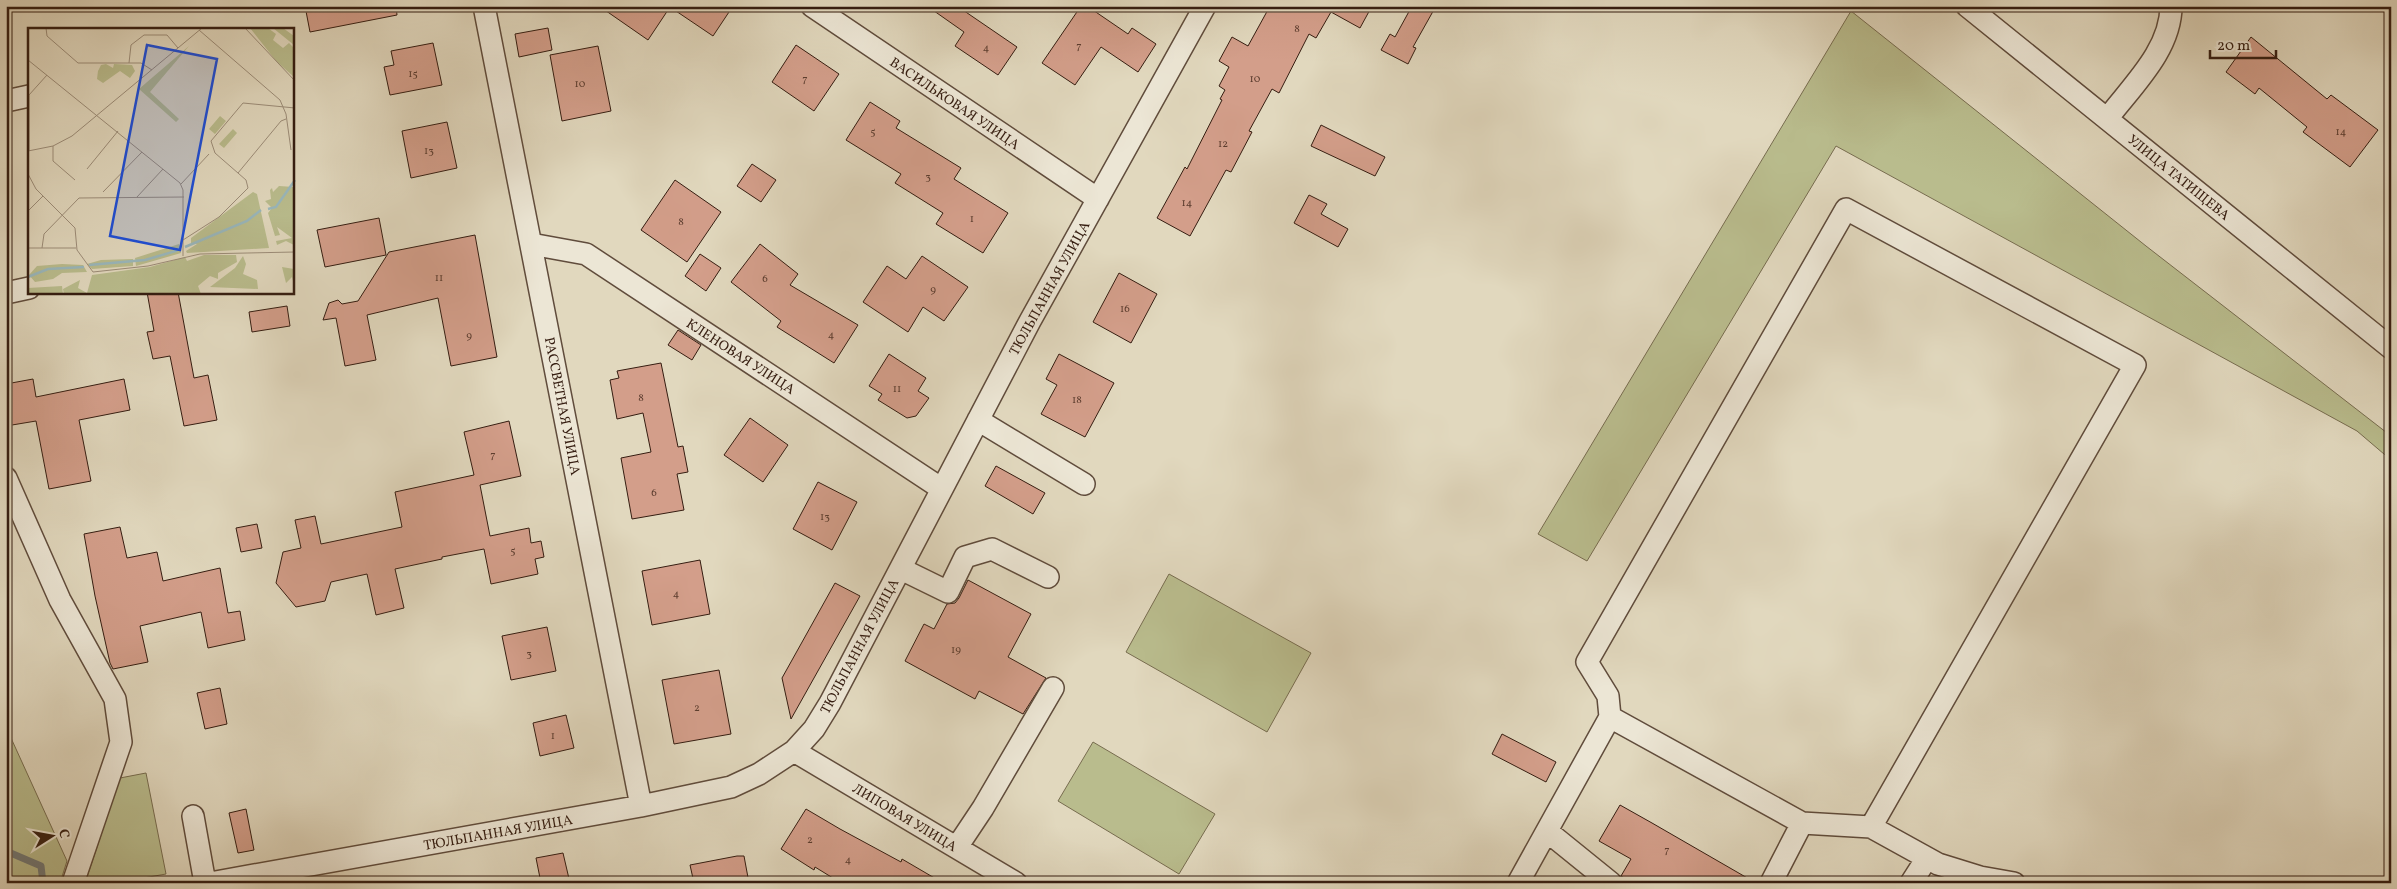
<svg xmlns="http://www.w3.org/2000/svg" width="2397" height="889" font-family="Vollkorn,serif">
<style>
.green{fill:#b9bc8d;stroke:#776c4f}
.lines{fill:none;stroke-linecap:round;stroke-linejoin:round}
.stream{stroke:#717978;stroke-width:7}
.building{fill:#d39e8a;stroke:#351d11}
.minor-casing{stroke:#604c3c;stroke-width:24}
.minor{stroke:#ece6d5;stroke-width:21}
.labels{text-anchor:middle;stroke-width:4;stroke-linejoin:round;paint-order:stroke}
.number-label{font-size:11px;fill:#5c3d2f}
.street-label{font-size:14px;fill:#351d11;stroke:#ece6d5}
.inset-river{fill:none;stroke:#99b7bc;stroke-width:2.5}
.inset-road{fill:none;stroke:#9c8d79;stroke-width:1}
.view{fill:#1d4ed8;fill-opacity:0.15;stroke:#1d4ed8;stroke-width:2.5}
.inset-edge{fill:none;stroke:#351d11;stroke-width:2.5}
</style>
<rect width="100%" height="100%" fill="#e1d8be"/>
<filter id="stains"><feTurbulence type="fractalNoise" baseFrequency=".004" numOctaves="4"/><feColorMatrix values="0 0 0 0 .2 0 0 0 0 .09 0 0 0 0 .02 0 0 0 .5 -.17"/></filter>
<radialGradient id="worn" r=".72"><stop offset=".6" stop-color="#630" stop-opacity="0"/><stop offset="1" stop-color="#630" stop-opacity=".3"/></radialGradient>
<path class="green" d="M 1851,11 L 2146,246 L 2391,436 L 2391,460 L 2357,431 L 1836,146 L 1587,561 L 1538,534 Z
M 1169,574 L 1311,653 L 1267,732 L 1126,652 Z
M 6,727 L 67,861 L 60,883 L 6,883 Z
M 1093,742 L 1215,814 L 1179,874 L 1058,801 Z
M 146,773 L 166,874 L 115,883 L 85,883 L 120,778 Z"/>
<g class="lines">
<path class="stream" d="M 6,851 L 41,866 L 43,883"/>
</g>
<path class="building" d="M 305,6 L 396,6 L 397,15 L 310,32 Z
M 599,6 L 733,6 L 713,36 L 670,7 L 648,40 Z
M 927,6 L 957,6 L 1017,47 L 998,75 L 955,46 L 964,32 Z
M 1081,6 L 1087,6 L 1128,34 L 1132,28 L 1156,44 L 1138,72 L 1101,47 L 1075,85 L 1042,63 Z
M 1270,6 L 1372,6 L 1360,28 L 1331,12 L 1316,38 L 1309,34 L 1279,93 L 1272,89 L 1249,131 L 1252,132 L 1231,172 L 1226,170 L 1190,236 L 1157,218 L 1185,167 L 1187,169 L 1222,100 L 1220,99 L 1225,90 L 1219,86 L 1229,67 L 1219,61 L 1232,37 L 1248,46 Z
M 1412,6 L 1436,6 L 1413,47 L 1416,48 L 1408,64 L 1381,50 L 1390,34 L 1395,37 Z
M 548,28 L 552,50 L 519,57 L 515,34 Z
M 2251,37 L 2327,99 L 2331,95 L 2378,130 L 2350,167 L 2303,132 L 2307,127 L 2259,88 L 2255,94 L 2226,72 Z
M 433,43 L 442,85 L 390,95 L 384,67 L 394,65 L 391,51 Z
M 796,45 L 839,74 L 814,111 L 772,82 Z
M 598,46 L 611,111 L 562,121 L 550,55 Z
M 870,102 L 900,121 L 896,128 L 961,168 L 954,179 L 1008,213 L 983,253 L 936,224 L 943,213 L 895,183 L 901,174 L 846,140 Z
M 447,122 L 457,168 L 411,178 L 402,131 Z
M 1321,125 L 1385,157 L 1375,176 L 1311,146 Z
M 752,164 L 776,180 L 761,202 L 737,186 Z
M 675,180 L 721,212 L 687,262 L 641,230 Z
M 1309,195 L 1327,204 L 1321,214 L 1348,229 L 1338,247 L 1294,223 Z
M 379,218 L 386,255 L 325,267 L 317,230 Z
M 475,235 L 497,357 L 451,366 L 438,298 L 367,315 L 376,360 L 345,366 L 336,318 L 323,320 L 329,303 L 338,300 L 342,304 L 358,301 L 389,252 Z
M 760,244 L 798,274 L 790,285 L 858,325 L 834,363 L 777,327 L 781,321 L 731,282 Z
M 700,254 L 721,268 L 706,291 L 685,276 Z
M 922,256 L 968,287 L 944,321 L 923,307 L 908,332 L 863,302 L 887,266 L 906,279 Z
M 1119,273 L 1157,294 L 1131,343 L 1093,322 Z
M 147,292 L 178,292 L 194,378 L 208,375 L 217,420 L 184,426 L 170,356 L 153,359 L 147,332 L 154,331 Z
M 287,306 L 290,326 L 252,332 L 249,312 Z
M 678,330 L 701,345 L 692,360 L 668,345 Z
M 889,354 L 926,378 L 918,391 L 929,398 L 916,416 L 907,418 L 878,400 L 882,394 L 869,386 Z
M 1059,354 L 1114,383 L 1085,437 L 1041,414 L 1057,385 L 1046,379 Z
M 661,363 L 678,447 L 683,446 L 688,472 L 677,474 L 684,510 L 632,519 L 621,458 L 651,452 L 643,413 L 617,419 L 610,380 L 619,378 L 617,371 Z
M 33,379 L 36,397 L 124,379 L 130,410 L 79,420 L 91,481 L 49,489 L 36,421 L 6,426 L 6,384 Z
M 750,418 L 788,445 L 763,482 L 724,455 Z
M 509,421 L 521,476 L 480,485 L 490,536 L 529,528 L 531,543 L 541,541 L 544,557 L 535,559 L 538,574 L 491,584 L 484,549 L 442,557 L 442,559 L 395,569 L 404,608 L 376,615 L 367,574 L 331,582 L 325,601 L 296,607 L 276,583 L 283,552 L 301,548 L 295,520 L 315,516 L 321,544 L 402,527 L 395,492 L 474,475 L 464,432 Z
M 996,466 L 1045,493 L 1033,514 L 985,486 Z
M 818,482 L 857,502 L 832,550 L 793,529 Z
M 257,524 L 262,548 L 241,552 L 236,528 Z
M 120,527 L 127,558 L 157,552 L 163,581 L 220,568 L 228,613 L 240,611 L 245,640 L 208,648 L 201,612 L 140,626 L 148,662 L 113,669 L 110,663 L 95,596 L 84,534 Z
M 700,560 L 710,614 L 652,625 L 642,571 Z
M 968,580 L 1031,614 L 1008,657 L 1046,678 L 1023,714 L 979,691 L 975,699 L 905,661 L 924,624 L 934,629 L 947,604 L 955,603 L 959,598 Z
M 835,583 L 860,596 L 791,719 L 782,678 Z
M 547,627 L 556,671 L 511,680 L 502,636 Z
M 719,670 L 731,734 L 674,744 L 662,680 Z
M 220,688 L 227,724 L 205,729 L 197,693 Z
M 566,715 L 574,748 L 540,756 L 533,723 Z
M 1502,734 L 1556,762 L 1546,782 L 1492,754 Z
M 1620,805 L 1652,823 L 1756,883 L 1632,883 L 1621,876 L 1631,859 L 1599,841 Z
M 246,809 L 254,850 L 238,853 L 229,813 Z
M 806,809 L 840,829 L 901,862 L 902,859 L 943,883 L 841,883 L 815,867 L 814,870 L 781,849 Z
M 563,853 L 570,883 L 541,883 L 536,858 Z
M 737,856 L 744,856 L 749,883 L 694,883 L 690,865 Z"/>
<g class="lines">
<g class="minor-casing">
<path id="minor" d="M 484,6 L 641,806
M 812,6 L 1098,199
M 1967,6 L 2391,348
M 6,101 L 29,96
M 2107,119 C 2132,86 2171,50 2171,6
M 531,244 L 586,254 L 942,489
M 6,293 L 29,288
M 978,420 L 1084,484
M 6,478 L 60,600 L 115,699 L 121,742 L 73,883
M 901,569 L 948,592 L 965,557 L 992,549 L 1048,577
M 1610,717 L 1608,696 L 1587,662 L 1846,209 L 2135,365 L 1871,827
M 794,751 L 1016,883
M 193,816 L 205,883
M 1548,832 L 1611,883
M 957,847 L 983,808 L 1053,688
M 210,883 L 641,806 L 731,787 L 759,774 L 794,751 L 814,729 L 830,703 L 1030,321 L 1205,6
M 1518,883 L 1610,717 L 1802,823 L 1871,827 L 1938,864 L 1980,877 L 2014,883
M 1771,883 L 1802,823
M 1911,883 L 1927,858"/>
</g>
<use href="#minor" class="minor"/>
</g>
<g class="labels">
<g class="number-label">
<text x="1297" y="32">8</text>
<text x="1079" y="49">7</text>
<text x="986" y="51">4</text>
<text x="413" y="77">15</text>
<text x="805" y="82">7</text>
<text x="1255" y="82">10</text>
<text x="580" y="87">10</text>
<text x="873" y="135">5</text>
<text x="2341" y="135">14</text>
<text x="1223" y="147">12</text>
<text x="429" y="154">13</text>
<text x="928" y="180">3</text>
<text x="1187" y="206">14</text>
<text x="972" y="222">1</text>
<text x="681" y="225">8</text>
<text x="439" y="281">11</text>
<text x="765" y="282">6</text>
<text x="933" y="293">9</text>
<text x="1125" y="312">16</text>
<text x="831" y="338">4</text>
<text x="469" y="339">9</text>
<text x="897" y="392">11</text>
<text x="641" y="401">8</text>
<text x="1077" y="403">18</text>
<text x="493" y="458">7</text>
<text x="654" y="496">6</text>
<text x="825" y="520">13</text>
<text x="513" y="554">5</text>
<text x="676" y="597">4</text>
<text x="956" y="653">19</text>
<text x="529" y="657">3</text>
<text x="697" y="711">2</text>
<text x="553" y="739">1</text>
<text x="810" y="843">2</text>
<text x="1667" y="853">7</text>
<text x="848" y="863">4</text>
</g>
<g class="street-label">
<text transform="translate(955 103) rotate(34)" y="5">ВАСИЛЬКОВАЯ УЛИЦА</text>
<text transform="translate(2179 177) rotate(39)" y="5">УЛИЦА ТАТИЩЕВА</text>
<text transform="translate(1049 288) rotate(-61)" y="5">ТЮЛЬПАННАЯ УЛИЦА</text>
<text transform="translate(741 356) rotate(33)" y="5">КЛЕНОВАЯ УЛИЦА</text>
<text transform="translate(563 406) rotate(79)" y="5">РАССВЕТНАЯ УЛИЦА</text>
<text transform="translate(859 646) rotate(-62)" y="5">ТЮЛЬПАННАЯ УЛИЦА</text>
<text transform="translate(905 817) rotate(31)" y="5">ЛИПОВАЯ УЛИЦА</text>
<text transform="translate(498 832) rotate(-10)" y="5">ТЮЛЬПАННАЯ УЛИЦА</text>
</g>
</g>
<g transform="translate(28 28)">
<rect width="266" height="266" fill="#e1d8be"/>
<path d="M 222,0 L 240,0 L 248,6 L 245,12 L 255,20 L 261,15 L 266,20 L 266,49 L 248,33 ZM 245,0 L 255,0 L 266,8 L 266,17 ZM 161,18 L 122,64 L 151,91 L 148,94 L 111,61 ZM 78,36 L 85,40 L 86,36 L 104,37 L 107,43 L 102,50 L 92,43 L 75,55 L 69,51 L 70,43 L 73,37 ZM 192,88 L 198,93 L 187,106 L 181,101 ZM 205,101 L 209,105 L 196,120 L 191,116 ZM 251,158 L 266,159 L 266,217 L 258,213 L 249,217 L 248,213 L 264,210 L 249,199 L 252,207 L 247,208 L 240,185 L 244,180 L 237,173 L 243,171 L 242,162 L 244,160 L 245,164 ZM 225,164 L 229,166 L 241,220 L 159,225 L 158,223 L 169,216 L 163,215 L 163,210 ZM 151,216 L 153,225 L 108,238 L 107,230 ZM 176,227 L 208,227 L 209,234 L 190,245 L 190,251 L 182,248 L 170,258 L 173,266 L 36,267 L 35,261 L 52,252 L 50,260 L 59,265 L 64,247 L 122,239 L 157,229 L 159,233 ZM 215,228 L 218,236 L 215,246 L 229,252 L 230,261 L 182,259 L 207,240 ZM 105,231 L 105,238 L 64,241 L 59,236 L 73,232 ZM 34,236 L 55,237 L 59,244 L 34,245 L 25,251 L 7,254 L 1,247 L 9,238 ZM 254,239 L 266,241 L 266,257 L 264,249 L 258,255 ZM 34,258 L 35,266 L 0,266 L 0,260 Z" fill="#b9bc8d"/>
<path class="inset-river" d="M 240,181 L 248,179 L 267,152M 157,219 L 219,193 L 233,182M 61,237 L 117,232 L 148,223 L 153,218M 0,249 L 20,241 L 56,239"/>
<path class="inset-road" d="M 18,0 L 19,8 L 50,35 L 113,35 L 124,42M 217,0 L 267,53M 171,2 L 252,72 L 258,86 L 263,122M 0,32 L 152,155 L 155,162 L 155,228M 101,35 L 103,17 L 116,7 L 139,7 L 150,20M 25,118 L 25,133 L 47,152M 0,123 L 25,118 L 44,108 L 174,0M 1,123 L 1,67 L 19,47M 59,141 L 90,103M 210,145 L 253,93 L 258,91M 0,146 L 8,161 L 47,200 L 49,222 L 65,244 L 120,238 L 172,226 L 267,224M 153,156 L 181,126M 75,164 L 114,124M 109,169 L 135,141M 0,183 L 15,168M 155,212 L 191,189 L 220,160 L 218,152 L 187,125 L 183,113 L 215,75 L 267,80M 0,220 L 48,220M 14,220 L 16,206 L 51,170 L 156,169"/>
<path class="view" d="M 119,17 L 189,31 L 152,222 L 82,208 Z"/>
<rect width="266" height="266" class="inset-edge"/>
</g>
<rect width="2397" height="889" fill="none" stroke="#e1d8be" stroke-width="25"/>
<rect x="8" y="8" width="2382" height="874" fill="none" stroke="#351d11" stroke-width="2.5"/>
<rect x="12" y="12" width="2372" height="864" fill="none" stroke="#351d11"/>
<g transform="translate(52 836) rotate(79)" stroke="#ece6d5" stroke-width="4" paint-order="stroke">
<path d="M0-4L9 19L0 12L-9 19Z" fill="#351d11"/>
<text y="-8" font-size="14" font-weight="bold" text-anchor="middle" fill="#351d11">С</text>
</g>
<path d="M2210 50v8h66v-8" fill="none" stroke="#351d11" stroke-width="2.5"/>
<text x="2217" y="50" font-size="15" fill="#351d11" stroke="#ece6d5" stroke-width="4" paint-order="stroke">20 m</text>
<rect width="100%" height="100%" filter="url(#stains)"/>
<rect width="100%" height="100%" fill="url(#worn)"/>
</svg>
